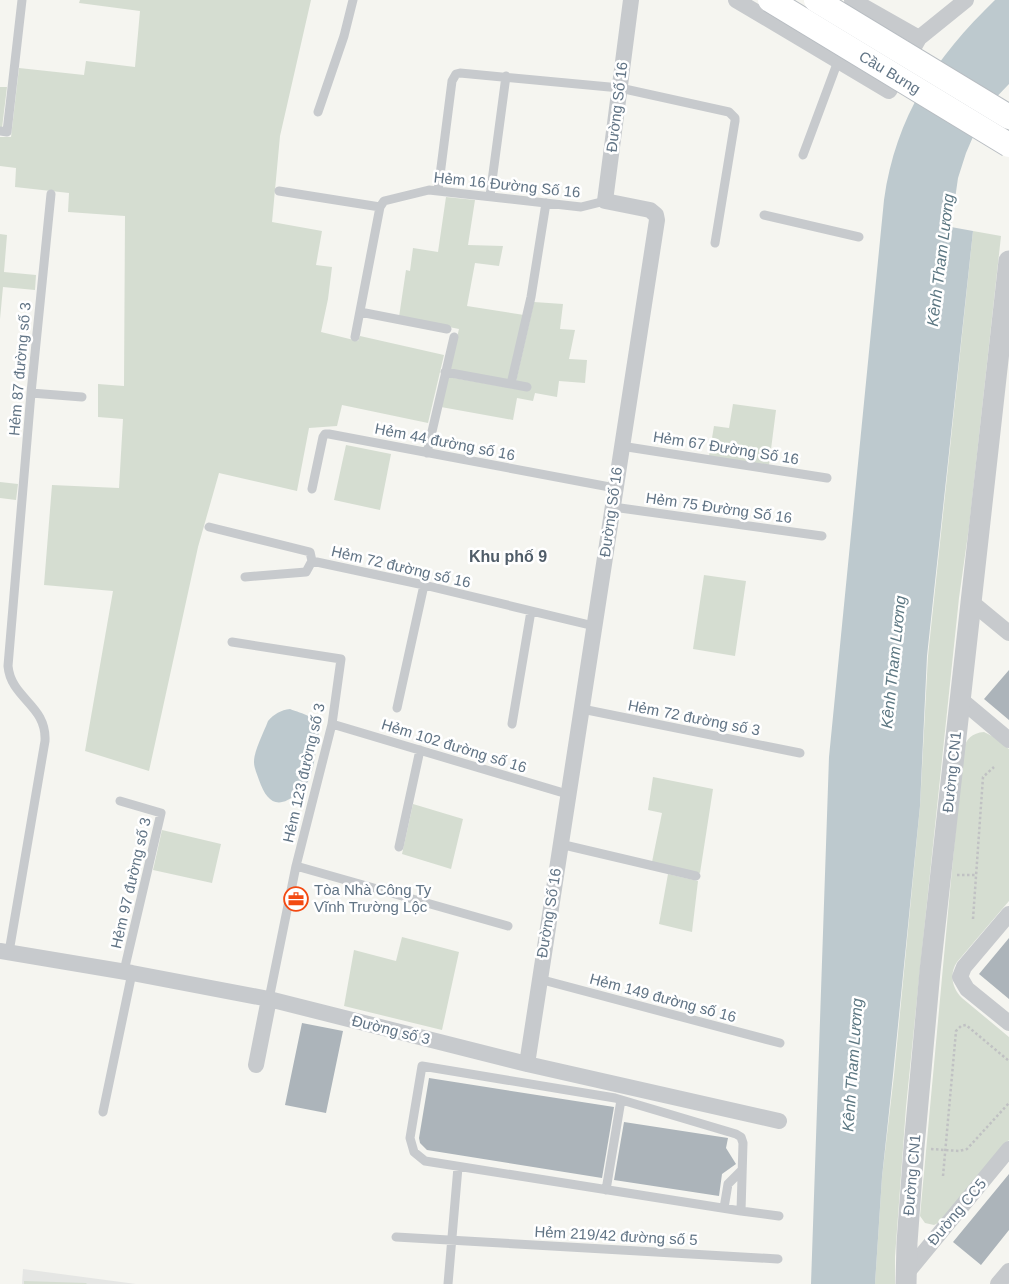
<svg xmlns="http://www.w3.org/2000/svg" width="1009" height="1284" font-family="Helvetica,sans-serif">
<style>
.built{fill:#e5e6e4}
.green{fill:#d5ddd1}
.water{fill:#bdc9ce}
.building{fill:#acb4ba}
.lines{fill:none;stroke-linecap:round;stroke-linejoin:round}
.path{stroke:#c0c1c3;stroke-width:2.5;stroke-dasharray:2.5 2.5;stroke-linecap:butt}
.service{stroke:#c7cacd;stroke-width:9}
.minor{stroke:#c7cacd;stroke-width:16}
.tertiary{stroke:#c7cacd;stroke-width:21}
.secondary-bridge-casing{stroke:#b8bdc2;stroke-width:26;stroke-linecap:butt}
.secondary-bridge{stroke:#fff;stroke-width:24}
.labels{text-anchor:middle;stroke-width:5;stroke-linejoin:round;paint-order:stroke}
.street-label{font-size:15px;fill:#617485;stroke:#fff}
.poi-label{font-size:15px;fill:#617485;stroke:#fff;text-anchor:start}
.water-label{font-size:16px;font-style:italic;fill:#5c7782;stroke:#fff}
.neighbourhood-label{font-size:16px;font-weight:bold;fill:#505d69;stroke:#fff}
</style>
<rect width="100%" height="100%" fill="#f5f5f0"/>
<path class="built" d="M 23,1269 L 136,1284 L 22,1284 Z"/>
<path class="green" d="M 80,0 L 311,0 L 280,136 L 272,222 L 322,231 L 316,265 L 332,267 L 328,299 L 321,332 L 358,341 L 360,336 L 444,355 L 428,423 L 342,405 L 337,426 L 309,428 L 297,491 L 219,473 L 198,547 L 149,771 L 85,751 L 113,591 L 44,585 L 52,485 L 119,488 L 123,419 L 98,417 L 98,384 L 124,386 L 125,216 L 68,212 L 69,193 L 15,187 L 16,168 L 0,166 L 0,137 L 11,137 L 19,68 L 84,75 L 86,61 L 135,67 L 140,11 L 79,3 Z
M 0,87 L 7,87 L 2,128 L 0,128 Z
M 446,197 L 475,200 L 468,245 L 503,246 L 499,266 L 475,263 L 467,306 L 524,315 L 509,380 L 449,370 L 459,329 L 399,317 L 406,270 L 410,271 L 413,248 L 438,252 Z
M 973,231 L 1001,236 L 969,527 L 959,598 L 920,969 L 906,1107 L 895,1257 L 895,1284 L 875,1284 L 882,1177 L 894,1075 L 920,806 L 928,656 Z
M 0,234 L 7,235 L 4,272 L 36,275 L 35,290 L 3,287 L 0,319 Z
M 534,302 L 563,304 L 560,329 L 575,330 L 569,359 L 587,360 L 585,383 L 559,381 L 557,397 L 535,393 L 533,401 L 517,398 L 513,420 L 441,407 L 448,377 L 528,391 L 516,381 Z
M 733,404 L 776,410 L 769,465 L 709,456 L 714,426 L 729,428 Z
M 346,445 L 391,454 L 380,510 L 334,500 Z
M 0,482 L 18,484 L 16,500 L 0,498 Z
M 704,575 L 746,581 L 735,656 L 693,649 Z
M 984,732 L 994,737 L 1009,749 L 1009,901 L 957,962 C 949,974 952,988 962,998 L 1009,1037 L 1009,1140 L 942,1221 L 934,1225 L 925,1223 L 920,1216 L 963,750 C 966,739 972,733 984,732 Z
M 653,777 L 713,789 L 700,873 L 652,862 L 662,813 L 648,810 Z
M 413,804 L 463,819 L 451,869 L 402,854 Z
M 162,830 L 221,844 L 212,883 L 153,870 Z
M 668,874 L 698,881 L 692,932 L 659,924 Z
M 402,937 L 459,952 L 442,1030 L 344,1006 L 354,950 L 396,961 Z
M 24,1281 L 87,1283 L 86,1284 L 24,1284 Z"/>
<path class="water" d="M 995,0 L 1009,0 L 1009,84 L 985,109 L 966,153 L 958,178 L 951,227 L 973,231 L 927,656 L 920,806 L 893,1075 L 882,1177 L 875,1284 L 811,1284 L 829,757 L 884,200 C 896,116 935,58 995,0 Z
M 290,709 C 302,714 319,716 319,732 C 316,746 315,764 310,778 C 307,784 303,789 298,793 C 278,810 267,803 259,780 C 257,774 254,768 254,762 C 254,750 264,732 268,721 C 274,714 281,710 290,709 Z"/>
<path class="building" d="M 1009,670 L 1009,720 L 984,699 Z
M 1009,938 L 1009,999 L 979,974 Z
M 302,1023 L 343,1031 L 326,1113 L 285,1105 Z
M 429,1078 L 614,1107 L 602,1178 L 427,1150 L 420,1143 L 419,1138 Z
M 624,1122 L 728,1138 L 726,1148 L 736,1164 L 722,1174 L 719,1196 L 614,1180 Z
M 1009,1174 L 1009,1230 L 981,1265 L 953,1242 Z"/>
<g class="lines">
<path class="path" d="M 957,875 L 977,875
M 973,919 L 983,777 L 994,767
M 931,1149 L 959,1151 L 967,1149 L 1009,1103
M 943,1176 L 956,1031 L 961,1026 L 966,1025 L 1009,1061"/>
<path class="service" d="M 318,112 L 344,36 L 353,0
M 0,131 L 7,132 L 22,0
M 803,155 L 838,61
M 279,191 L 380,207
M 438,191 L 452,81 L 456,74 L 460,73 L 620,88 L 729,112 L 735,118 L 735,121 L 715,243
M 490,196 L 506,76
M 380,207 L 384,201 L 429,190 L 581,207 L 605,201
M 764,215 L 859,237
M 360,312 L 447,329
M 355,337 L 380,207
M 445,372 L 511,384 L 531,297 L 546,203
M 511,384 L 527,387
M 31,393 L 82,397
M 621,446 L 827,478
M 427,453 L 454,337
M 312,489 L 323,437 L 325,434 L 329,434 L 615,488
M 613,507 L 822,536
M 209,527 L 310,552 L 312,561 L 424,585 L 594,626
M 245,577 L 306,572 L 312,561
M 232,642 L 341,659 L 332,724 L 296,866 L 269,999
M 397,708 L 424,585
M 582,709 L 800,753
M 332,724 L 567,794
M 512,724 L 531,611
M 120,801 L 161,813 L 124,971
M 560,844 L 696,876
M 399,847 L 420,750
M 296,866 L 508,926
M 9,952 L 45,741 C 47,705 11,699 8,666 L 31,393 L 51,194
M 539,979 L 780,1043
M 103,1112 L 132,973
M 606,1190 L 621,1100
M 724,1208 L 728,1184 L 742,1170
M 741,1211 L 743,1143 L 741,1137 L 736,1134 L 615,1098 L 422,1066 L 410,1138 L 414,1152 L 425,1161 L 741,1211 L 779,1216
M 396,1237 L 778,1259
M 448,1284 L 458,1167"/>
<path class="minor" d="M 736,0 L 889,91 L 919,38 L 966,0
M 852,0 L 919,38
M 970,601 L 1009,633
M 960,699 L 1009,740
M 1009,914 L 964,967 L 960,977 L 967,989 L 1009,1023
M 0,951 L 132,973 L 269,999 L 527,1064 L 779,1121
M 527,1064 L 657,220 L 656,215 L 650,210 L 605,201 L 631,0
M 256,1065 L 269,999
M 906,1274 L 1009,1149
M 998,1284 L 1009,1271"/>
<path class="tertiary" d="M 906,1284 L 907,1243 L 914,1147 L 930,971 L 1009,261"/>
<g class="secondary-bridge-casing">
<g id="secondary-bridge">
<path id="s1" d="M 770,0 L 1009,145"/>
<path d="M 816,0 L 1009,117"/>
</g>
</g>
<use href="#secondary-bridge" class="secondary-bridge"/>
</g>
<defs>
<g id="office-ring" transform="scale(1.25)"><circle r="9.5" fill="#fff" stroke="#f34a12" stroke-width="1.5"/><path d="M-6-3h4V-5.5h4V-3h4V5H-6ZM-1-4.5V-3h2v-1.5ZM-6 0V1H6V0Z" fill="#f34a12"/></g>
</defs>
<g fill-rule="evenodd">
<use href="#office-ring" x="296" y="899"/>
</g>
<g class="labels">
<g class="street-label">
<text dy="5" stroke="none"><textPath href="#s1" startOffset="140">Cầu Bưng</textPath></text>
<text transform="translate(617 107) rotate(-83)" y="5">Đường Số 16</text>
<text transform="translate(507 185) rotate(6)" y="5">Hẻm 16 Đường Số 16</text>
<text transform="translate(20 369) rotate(-85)" y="5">Hẻm 87 đường số 3</text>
<text transform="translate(445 442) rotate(11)" y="5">Hẻm 44 đường số 16</text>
<text transform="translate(726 448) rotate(9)" y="5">Hẻm 67 Đường Số 16</text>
<text transform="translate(719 508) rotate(8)" y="5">Hẻm 75 Đường Số 16</text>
<text transform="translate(611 512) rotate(-82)" y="5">Đường Số 16</text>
<text transform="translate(401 567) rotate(13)" y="5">Hẻm 72 đường số 16</text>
<text transform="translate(694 718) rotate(11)" y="5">Hẻm 72 đường số 3</text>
<text transform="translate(454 746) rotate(17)" y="5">Hẻm 102 đường số 16</text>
<text transform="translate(952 772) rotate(-84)" y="5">Đường CN1</text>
<text transform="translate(304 773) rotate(-77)" y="5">Hẻm 123 đường số 3</text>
<text transform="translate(131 883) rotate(-77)" y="5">Hẻm 97 đường số 3</text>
<text transform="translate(549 913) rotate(-81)" y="5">Đường Số 16</text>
<text transform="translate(663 998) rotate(15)" y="5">Hẻm 149 đường số 16</text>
<text transform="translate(391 1030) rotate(14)" y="5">Đường số 3</text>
<text transform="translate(912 1175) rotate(-85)" y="5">Đường CN1</text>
<text transform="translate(957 1212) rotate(-50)" y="5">Đường CC5</text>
<text transform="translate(616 1236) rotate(3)" y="5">Hẻm 219/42 đường số 5</text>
</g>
<g class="poi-label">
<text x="314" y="895">Tòa Nhà Công Ty<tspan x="314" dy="17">Vĩnh Trường Lộc</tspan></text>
</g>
<g class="water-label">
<text transform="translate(940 260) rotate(-83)" y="6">Kênh Tham Lương</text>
<text transform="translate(893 662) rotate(-84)" y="6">Kênh Tham Lương</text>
<text transform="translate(852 1065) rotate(-86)" y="6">Kênh Tham Lương</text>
</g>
<g class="neighbourhood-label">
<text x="508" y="562">Khu phố 9</text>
</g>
</g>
</svg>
